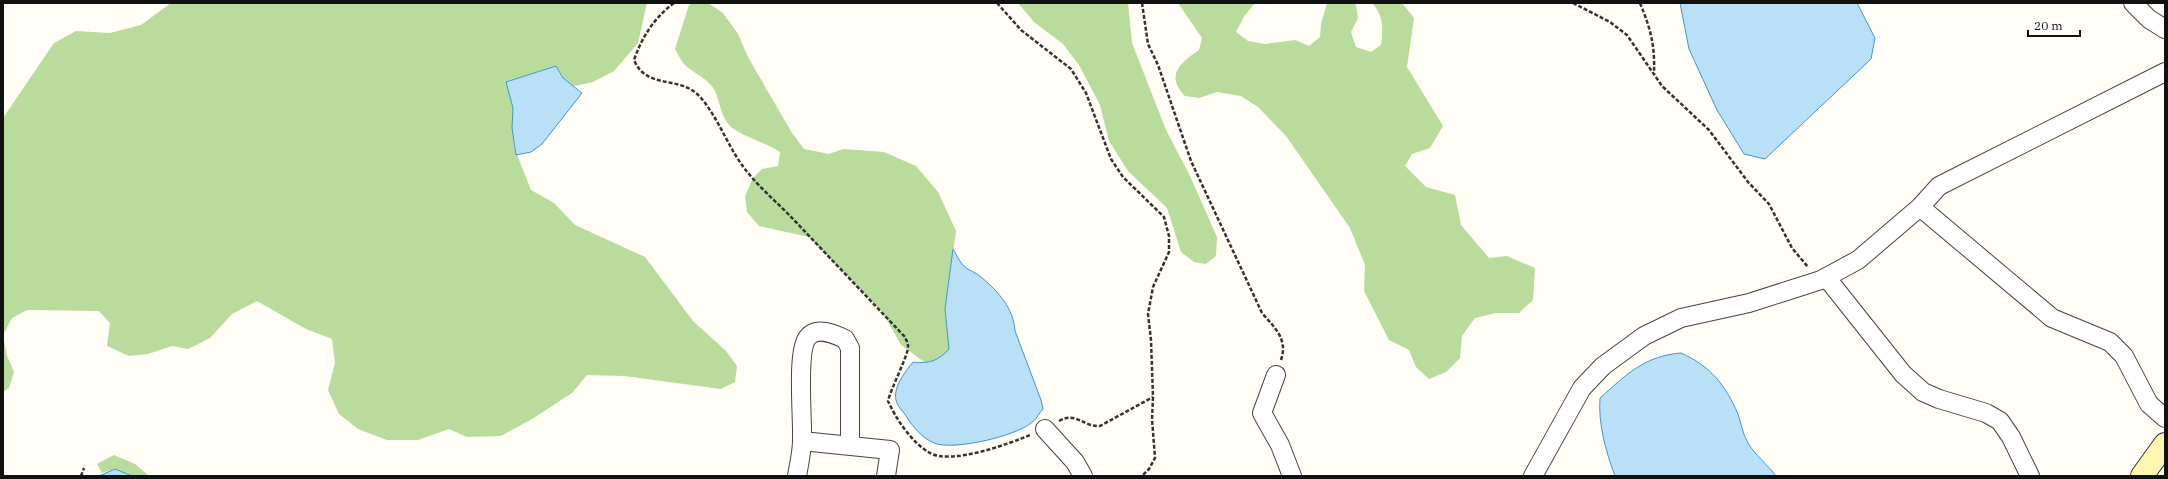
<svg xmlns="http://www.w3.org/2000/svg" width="2168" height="479" font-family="'IBM Plex Serif',serif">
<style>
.forest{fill:#b9dc9c}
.water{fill:#b9e0f7;stroke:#3f96cf}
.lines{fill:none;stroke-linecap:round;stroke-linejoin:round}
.street-casing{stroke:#444;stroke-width:20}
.secondary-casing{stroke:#333;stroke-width:24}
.path{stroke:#333;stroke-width:2.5;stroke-dasharray:4 2;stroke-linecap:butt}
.street{stroke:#fff;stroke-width:18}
.secondary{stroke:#fff6b0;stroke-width:22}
</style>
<rect width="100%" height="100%" fill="#fffdf5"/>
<path class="forest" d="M 171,3 L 647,3 L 638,43 L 614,71 L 593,82 L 574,86 L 563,78 L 556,66 L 506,82 L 513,108 L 514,147 L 531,190 L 554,203 L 575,225 L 645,257 L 693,321 L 726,351 L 737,366 L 735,382 L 721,389 L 624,376 L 587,375 L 572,393 L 532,419 L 501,436 L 467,437 L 449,429 L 418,440 L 387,440 L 358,429 L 339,414 L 328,390 L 335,363 L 332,339 L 306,329 L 257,301 L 232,314 L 210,338 L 188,349 L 172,346 L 148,354 L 129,356 L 107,346 L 110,323 L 99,311 L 27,310 L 12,318 L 3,335 L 7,356 L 14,372 L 9,388 L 3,392 L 3,118 L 54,43 L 76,31 L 110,33 L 141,25 Z
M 694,3 L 708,3 L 723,13 L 738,34 L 748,57 L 792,133 L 804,149 L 829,154 L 843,149 L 884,152 L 916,166 L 938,192 L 956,231 L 945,309 L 949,349 L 940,359 L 927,364 L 901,345 L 882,311 L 809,237 L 759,226 L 747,212 L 745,196 L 753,178 L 762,169 L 778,166 L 780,152 C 765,142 746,138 731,127 C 721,118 720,102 715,91 C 709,79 695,74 685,65 C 681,61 678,54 675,49 L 689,5 Z
M 1018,3 L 1128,3 L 1132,43 L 1166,130 L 1190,176 L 1217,237 L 1216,256 L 1206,264 L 1194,262 L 1181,252 L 1167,208 L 1128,171 L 1109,141 L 1100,105 L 1079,65 L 1063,44 L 1034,22 Z
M 1178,3 L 1255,3 L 1245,15 L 1236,32 L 1248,41 L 1265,44 L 1295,40 L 1309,46 L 1320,37 L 1321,24 L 1327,3 L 1354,3 L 1356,5 L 1358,18 L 1351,32 L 1356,47 L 1371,52 L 1381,45 C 1383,29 1384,16 1372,3 L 1402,3 L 1414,18 L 1407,67 L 1443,126 L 1430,148 L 1412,154 L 1405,166 L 1426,187 L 1455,195 L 1461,225 L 1489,258 L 1507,256 L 1535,268 L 1533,300 L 1519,313 L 1496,313 L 1475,318 L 1462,336 L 1460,358 L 1446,372 L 1429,379 L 1416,367 L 1409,350 L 1389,340 L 1364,291 L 1365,265 L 1350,228 L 1286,136 L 1258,107 L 1241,96 L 1217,92 L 1199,98 L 1185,96 C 1165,75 1180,63 1199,50 L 1202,38 Z
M 114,455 L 135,464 L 149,476 L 132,476 L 115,469 L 102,473 L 97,464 Z"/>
<path class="water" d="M 1680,3 L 1857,3 L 1875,38 L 1871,59 L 1765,159 L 1744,154 L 1717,110 L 1689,49 Z
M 556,66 L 563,78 L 582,93 L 542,144 L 531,152 L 516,155 L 512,128 L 513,108 L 506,82 Z
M 953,249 C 957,255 960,263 965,267 C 970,271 977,273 981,277 C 998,291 1014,309 1015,331 L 1041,400 L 1043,409 C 1039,413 1036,420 1031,423 C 1016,436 953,451 934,443 C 922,438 913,427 906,416 C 903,411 897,406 896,400 C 893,387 905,372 913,362 C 929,364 938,361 949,349 L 945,309 Z
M 1681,353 C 1710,366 1725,384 1738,414 C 1741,423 1743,435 1748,443 C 1755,455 1768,465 1776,476 L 1615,476 C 1606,452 1598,424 1600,398 C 1626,375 1644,356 1681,353 Z
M 115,469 L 132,476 L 99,476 Z"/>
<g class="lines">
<g class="street-casing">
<path id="street" d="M 2133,3 L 2149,19 L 2165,29
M 1920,207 L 2052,318 L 2110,342 L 2124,356 L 2149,404 L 2165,418
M 1826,277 L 1903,374 L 1923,392 L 1939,399 L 1986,413 L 2000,421 L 2011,437 L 2030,476
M 1276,375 L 1262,413 L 1280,445 L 1292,476
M 1045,429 L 1075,462 L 1083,476
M 802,441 L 890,450 L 886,476
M 797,476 C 799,464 802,452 802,440 C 803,419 796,350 808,337 C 817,326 834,334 845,339 L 850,348 L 850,445
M 1533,476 L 1582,388 L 1603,366 L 1644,336 L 1681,318 L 1749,303 L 1821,280 L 1858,260 L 1920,207 L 1939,186 L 2165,72"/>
</g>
<g class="secondary-casing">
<path id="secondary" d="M 2142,476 L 2165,444"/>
</g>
<path class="path" d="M 674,3 C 654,18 642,37 634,60 C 647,91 681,74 701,98 C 718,118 727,144 742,165 C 756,185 778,203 794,220 C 831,259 868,298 905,337 C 906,340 908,343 908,346 C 909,354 891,388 888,401 C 896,419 912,443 930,453 C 951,465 1009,444 1030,435
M 997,3 L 1021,30 L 1071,69 L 1086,93 L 1111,159 L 1123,177 L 1164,217 L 1169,236 L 1169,252 L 1153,287 L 1148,314 L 1151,340 L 1153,397 L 1152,419 L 1155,458 L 1149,469 L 1142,476
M 1142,3 L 1148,44 L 1158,65 L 1191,161 L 1262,313 C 1275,328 1288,339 1281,360
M 1573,3 L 1610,22 L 1627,35 L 1662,86 L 1709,130 L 1748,182 L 1769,204 L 1792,248 L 1808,267
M 1640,3 C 1651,30 1655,45 1654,75
M 1059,421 C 1077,411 1082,427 1100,426 L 1153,397
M 81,476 L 84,468"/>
<use href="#street" class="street"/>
<use href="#secondary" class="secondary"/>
</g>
<rect width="2168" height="479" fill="none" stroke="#111111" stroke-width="8"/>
<path d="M2028 30v6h52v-6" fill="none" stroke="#111111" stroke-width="2"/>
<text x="2034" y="30" font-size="12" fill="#111111" stroke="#ffffff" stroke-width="3" paint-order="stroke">20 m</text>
</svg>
